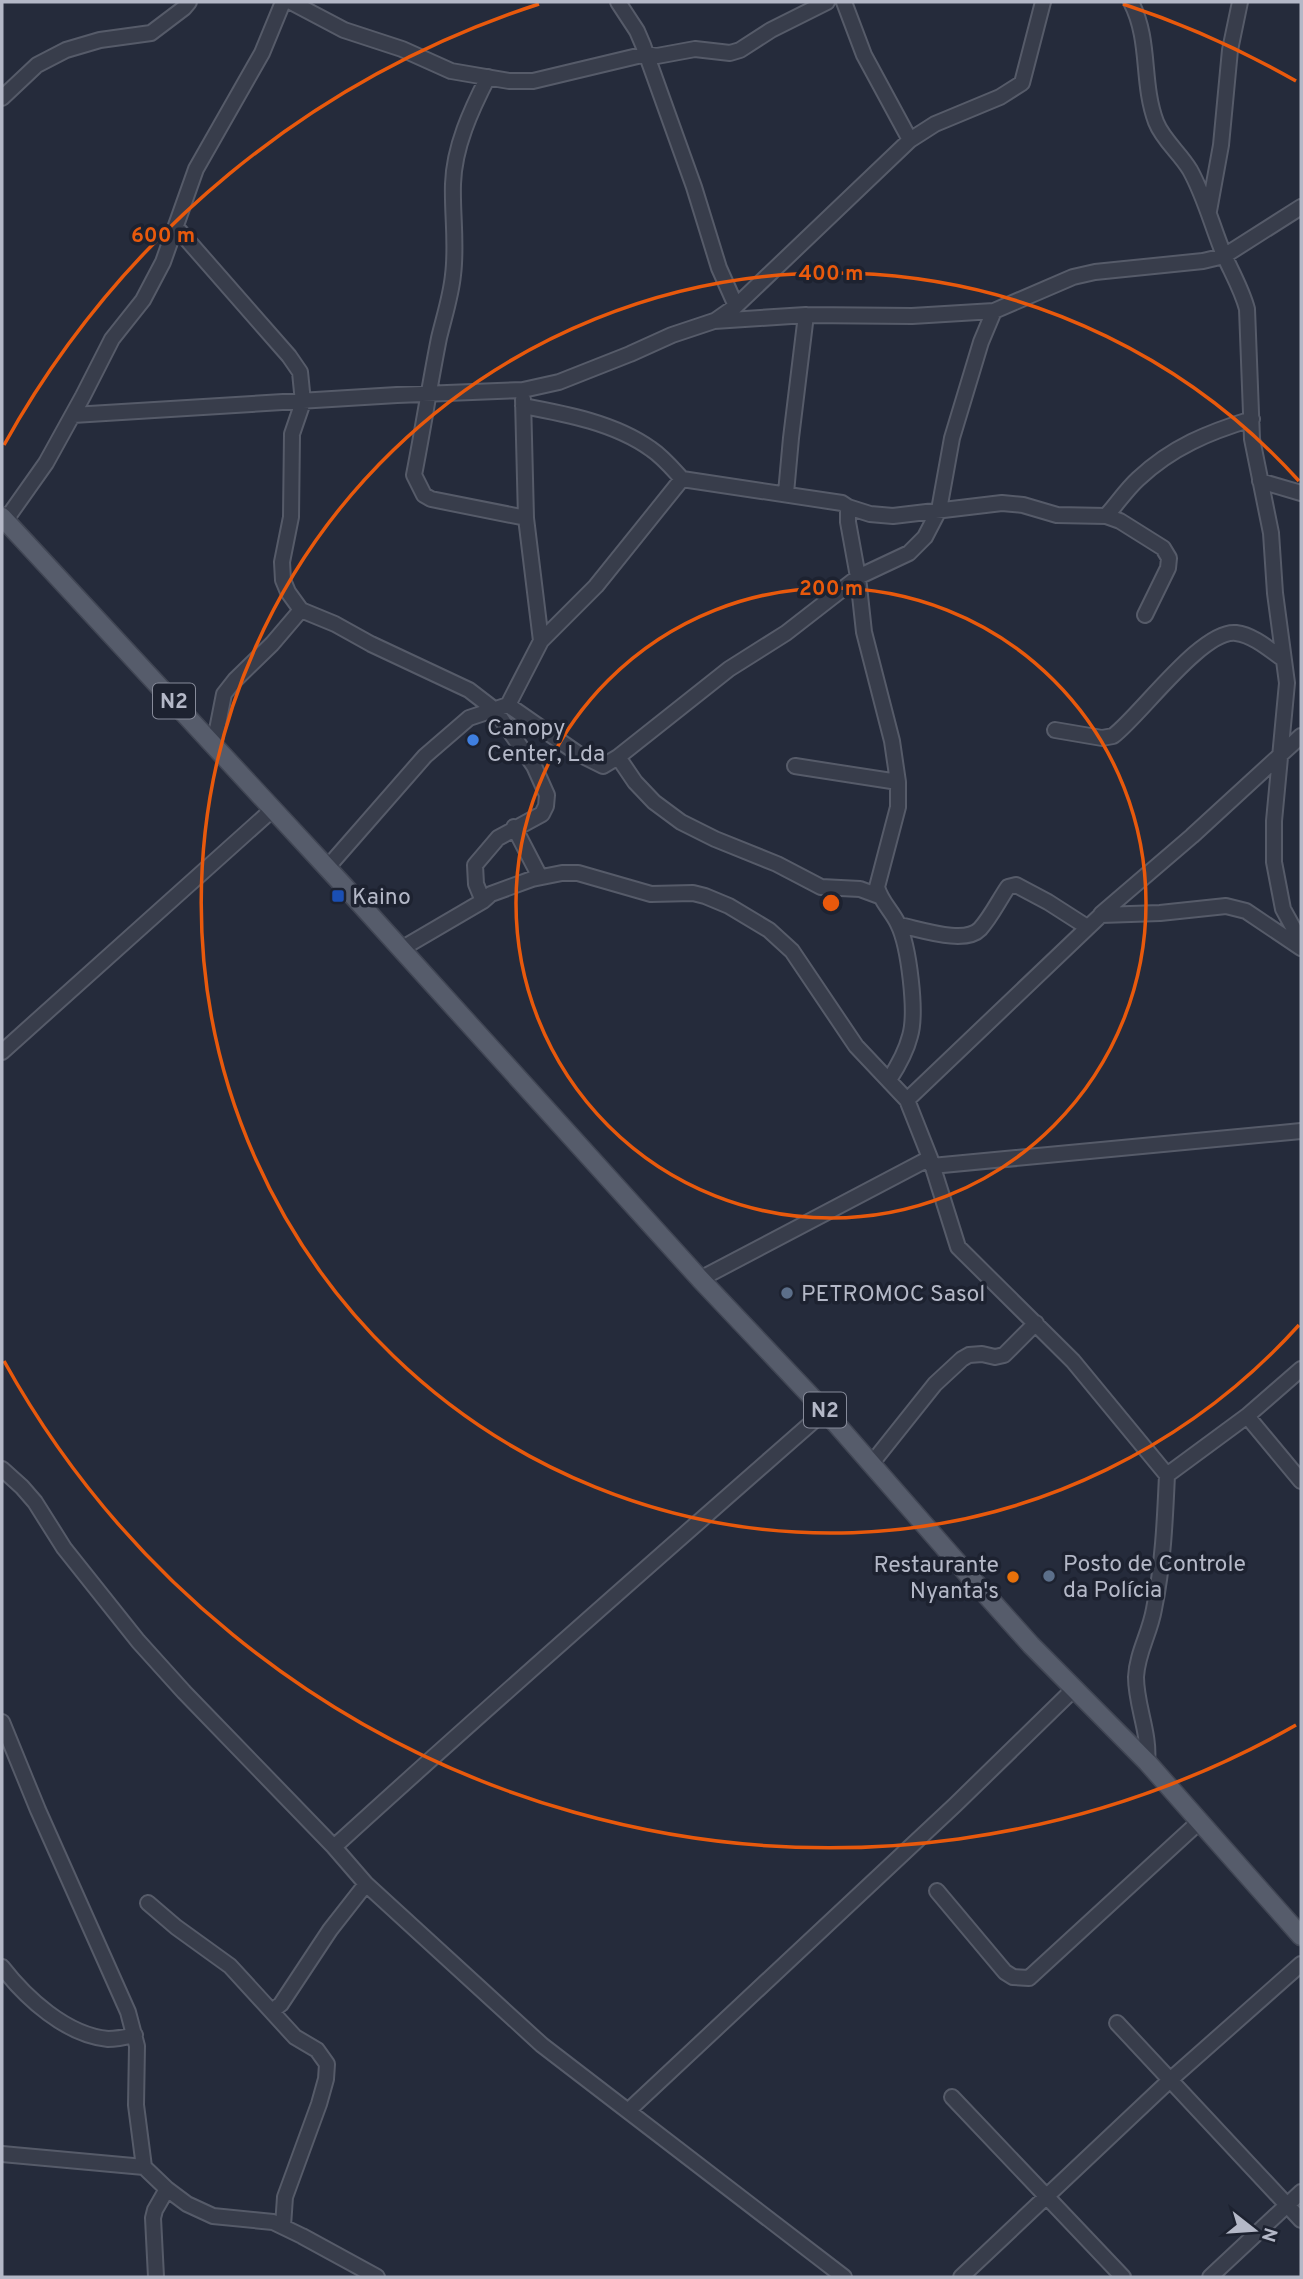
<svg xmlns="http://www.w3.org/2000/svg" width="1303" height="2279" font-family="Overpass,sans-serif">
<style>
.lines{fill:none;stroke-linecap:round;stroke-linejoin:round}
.minor-casing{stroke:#565b69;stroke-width:18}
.major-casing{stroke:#414654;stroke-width:21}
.minor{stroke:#383d4b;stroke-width:14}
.major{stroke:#565c6b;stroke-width:18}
.ring{fill:none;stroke:#e8590c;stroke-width:3.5}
.shop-dot{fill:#3f7fe0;stroke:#1d2230;stroke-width:2.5}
.transit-dot{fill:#1a4fb4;stroke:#1d2230;stroke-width:2.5}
.service-dot{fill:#5c6f8a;stroke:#1d2230;stroke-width:2.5}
.food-dot{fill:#e8710a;stroke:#1d2230;stroke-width:2.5}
.labels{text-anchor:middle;stroke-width:7;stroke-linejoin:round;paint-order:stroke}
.shield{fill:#1d2230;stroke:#878b9a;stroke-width:2}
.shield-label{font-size:21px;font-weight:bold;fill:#b4b8c7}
.poi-label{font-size:23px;fill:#b4b8c7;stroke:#1d2230;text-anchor:start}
.centre{fill:#e8590c;stroke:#1d2230;stroke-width:3.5}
.ring-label{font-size:21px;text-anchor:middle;font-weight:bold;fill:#e8590c;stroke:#1d2230;stroke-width:7;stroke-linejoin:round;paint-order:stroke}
</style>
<rect width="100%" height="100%" fill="#252b3b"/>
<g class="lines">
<g class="minor-casing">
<path id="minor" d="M 291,2 L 344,30 L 402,49 L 451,71 L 509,81 L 533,81 L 646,54 L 657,56 L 695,49 L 730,53 L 740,50 L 771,30 L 827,2
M 618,2 L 637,31 L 643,45 L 694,187 L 719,268 L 736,306
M 844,2 L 864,55 L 910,140
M 1131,2 C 1151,41 1141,82 1156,122 C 1163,140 1180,153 1190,170 C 1205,197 1212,226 1224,255 C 1232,273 1242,290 1247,309 L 1252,439 L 1271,533 L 1275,593 L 1287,683 L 1274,821 L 1274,862 L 1283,909 L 1301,942
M 488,77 C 471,110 454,147 453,184 C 452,214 457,244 453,275 C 451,296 444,317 439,338 C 430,383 423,429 414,475 L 424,495 L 431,499 L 526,518
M 2,98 L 37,65 L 66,50 L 100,40 L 151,33 L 184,8 L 189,2
M 1209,211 L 1221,145 L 1230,50 L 1240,2
M 176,227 L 289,356 L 300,372 L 303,402 L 292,434 L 291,517 L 282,562 L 283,580 L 288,592 L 301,610 L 335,624 L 371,644 L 469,690 L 495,710 L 534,766 L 547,795 L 546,806 L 542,814 L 498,838 L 475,865 L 476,884 L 483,901
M 716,320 L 736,306 L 910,140 L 935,124 L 1000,97 L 1022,83 L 1043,2
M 523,399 L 526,518 L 541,641
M 523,406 C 566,414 615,423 651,449 C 663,457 672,468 682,479 L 842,503 L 848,507 L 848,522 L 858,577 L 864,632 L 892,741 L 898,782 L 898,807 L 877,887 C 881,902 892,911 898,924 C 909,946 917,1013 910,1036 C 906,1052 898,1066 889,1080
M 73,415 L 397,395 L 523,390 L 559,382 L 630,354 L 672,335 L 714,321 L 806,315 L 912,316 L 994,311 L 1073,277 L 1095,272 L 1203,261 L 1224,256 L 1301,207
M 1260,481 L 1301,493
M 786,493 L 791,438 L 806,315
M 848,507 L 870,514 L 893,516 L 1002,503 L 1023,505 L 1057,515 L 1106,516 L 1120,521 L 1163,548 L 1169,558 L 1168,568 L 1145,615
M 1106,516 C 1117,504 1126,490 1138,479 C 1172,447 1209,432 1252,419
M 5,521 L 46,463 L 83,396 L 112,339 L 143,300 L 163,262 L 196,169 L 262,53 L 283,2
M 508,705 L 541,641 L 596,586 L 682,479
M 1055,730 L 1102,738 L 1113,736 C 1140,716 1202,629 1236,633 C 1253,635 1269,649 1283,659
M 214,745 L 224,694 L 235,680 L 272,644 L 301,610
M 618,757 L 635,782 L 654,802 L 681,822 L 715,839 L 777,864 L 821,887 L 860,889 L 879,896
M 795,766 L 898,782
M 514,827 L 540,877
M 327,868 L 425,756 L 469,718 L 508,705 L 577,753 L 603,766 L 618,757 L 729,669 L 786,633 L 858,577 L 909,553 L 925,537 L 939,510 L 952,438 L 981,342 L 994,311
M 1101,914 L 1192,836 L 1301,736
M 899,925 C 920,929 965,945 980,929 C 991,917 999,900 1008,887 L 1016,885 L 1048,902 L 1087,927
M 401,949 L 483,901 L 491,894 L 532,879 L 562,873 L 578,873 L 651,894 L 693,893 L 705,896 L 729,906 L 769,930 L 792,951 L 856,1046 L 907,1100 L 930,1158 L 958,1247 L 1073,1361 L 1167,1475 C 1165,1520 1163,1565 1154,1609 C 1150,1633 1137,1653 1136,1677 C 1136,1706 1150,1733 1147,1762
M 2,1052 L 273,809
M 907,1100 L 1101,915 L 1160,913 L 1226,906 L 1246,911 L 1301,948
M 932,1166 L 1301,1131
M 700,1279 L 930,1158
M 1247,1416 L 1301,1481
M 872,1463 L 935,1384 L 962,1359 L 969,1355 L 982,1354 L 995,1357 L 1004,1355 L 1036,1323
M 2,1469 L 22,1487 L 35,1502 L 64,1548 L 138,1641 L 184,1692 L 334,1847 L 366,1884 L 542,2045 L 844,2277
M 1167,1475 L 1247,1416 L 1301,1369
M 2,1722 L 38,1810 L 128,2012 L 137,2046 L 136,2105 L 144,2167
M 334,1847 C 496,1699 661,1555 825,1411
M 937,1891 L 1005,1972 L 1013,1977 L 1029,1978 L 1199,1822
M 148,1903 L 176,1927 L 230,1966 L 295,2037 L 317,2050 L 327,2064 L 326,2079 L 319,2104 L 285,2197 L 283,2226
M 2,1967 C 26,1998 66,2035 108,2039 C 116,2039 126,2037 135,2035
M 272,2011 L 281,2004 L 330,1930 L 366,1884
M 1117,2023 L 1301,2220
M 952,2097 L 1123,2277
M 629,2110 L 955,1805 L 1075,1688
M 2,2154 L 144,2167 L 167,2189 L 187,2204 L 213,2216 L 273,2222 L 302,2236 L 377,2277
M 156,2277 L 153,2218 L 155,2210 L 167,2189
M 961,2277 L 1170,2080 L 1301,1964
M 1210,2277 L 1301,2192"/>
</g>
<g class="major-casing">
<path id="major" d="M 2,517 L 345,887 L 700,1279 L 825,1411 L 971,1578 L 1031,1645 L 1147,1762 L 1301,1936"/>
</g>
<use href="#minor" class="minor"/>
<use href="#major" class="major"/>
</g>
<g class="ring">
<circle cx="831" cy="903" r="315"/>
<path d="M1299 1325A630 630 0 1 1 1299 481"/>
<path d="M1296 1725A945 945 0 0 1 4 1361M4 445A945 945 0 0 1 539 4M1123 4A945 945 0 0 1 1296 81"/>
</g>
<circle class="shop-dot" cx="473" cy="740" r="7"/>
<rect class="transit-dot" x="331" y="889" width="14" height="14" rx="3.5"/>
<g class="service-dot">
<circle cx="787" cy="1293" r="7"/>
<circle cx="1049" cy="1576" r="7"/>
</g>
<circle class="food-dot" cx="1013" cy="1577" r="7"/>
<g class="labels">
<g class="shield">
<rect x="153" y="683.5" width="42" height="35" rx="5"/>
<rect x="804" y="1392.5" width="42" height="35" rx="5"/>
</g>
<g class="shield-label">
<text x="174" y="708">N2</text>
<text x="825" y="1417">N2</text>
</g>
<g class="poi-label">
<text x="487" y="735">Canopy<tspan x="487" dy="26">Center, Lda</tspan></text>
<text x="352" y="904">Kaino</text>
<text x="801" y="1301">PETROMOC Sasol</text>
<text x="1063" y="1571">Posto de Controle<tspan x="1063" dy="26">da Polícia</tspan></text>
<text x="999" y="1572" text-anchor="end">Restaurante<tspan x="999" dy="26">Nyanta's</tspan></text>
</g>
</g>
<circle cx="831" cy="903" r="10" class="centre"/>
<g class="ring-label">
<text x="163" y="242">600 m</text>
<text x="831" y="280">400 m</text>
<text x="831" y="595">200 m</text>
</g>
<rect width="1303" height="2279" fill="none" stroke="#b4b8c7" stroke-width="7"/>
<g transform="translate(1254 2230) rotate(107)" stroke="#1d2230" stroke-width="5" paint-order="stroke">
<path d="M0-5L12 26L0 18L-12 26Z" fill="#b4b8c7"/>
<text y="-10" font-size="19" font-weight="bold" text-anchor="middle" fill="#b4b8c7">N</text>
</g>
</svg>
